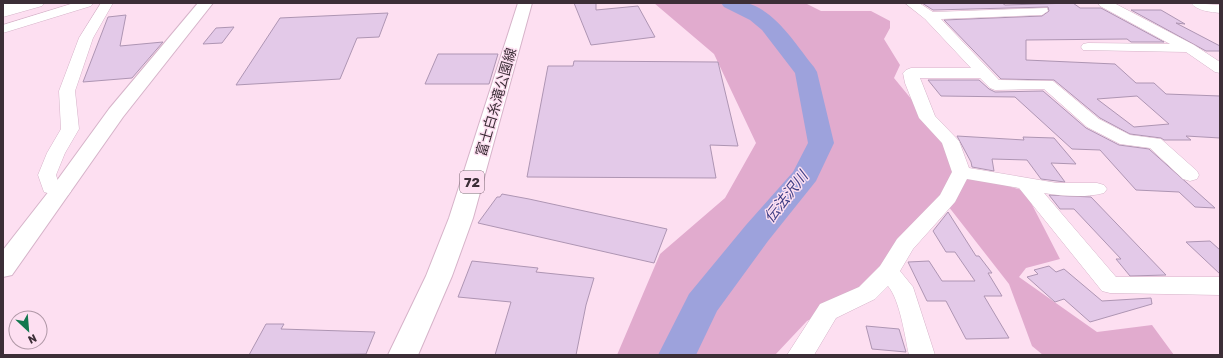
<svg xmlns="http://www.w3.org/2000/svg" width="1223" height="358" font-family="Rubik,'Noto Sans JP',sans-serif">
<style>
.green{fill:#e1abce}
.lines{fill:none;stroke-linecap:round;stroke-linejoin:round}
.river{fill:#9da2dc;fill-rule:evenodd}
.building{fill:#e3c9e8;stroke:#ae95b3;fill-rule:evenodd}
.minor-casing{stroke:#d6b3c9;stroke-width:1}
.tertiary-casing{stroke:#d6b3c9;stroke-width:2}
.primary-casing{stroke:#d6b3c9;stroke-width:2}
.motorway-casing{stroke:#d6b3c9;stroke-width:2}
.minor{fill:#fff;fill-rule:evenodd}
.tertiary{fill:#fff;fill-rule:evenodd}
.primary{fill:#fff;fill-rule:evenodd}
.motorway{fill:#fff;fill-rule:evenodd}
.labels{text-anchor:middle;stroke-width:3;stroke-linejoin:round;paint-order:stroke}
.shield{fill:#fddff1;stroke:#76636f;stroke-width:1}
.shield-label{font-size:13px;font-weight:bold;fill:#3c2e37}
.street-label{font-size:14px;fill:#3c2e37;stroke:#fddff1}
.water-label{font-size:15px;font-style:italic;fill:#3f3f85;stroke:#fddff1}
</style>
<rect width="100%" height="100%" fill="#fddff1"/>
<path class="green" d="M 654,3 L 805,3 L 821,11 L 871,11 L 890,21 L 890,28 L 884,39 L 900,65 L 894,78 L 949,145 L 961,172 L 1025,191 L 1060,259 L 1026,268 L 1019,277 L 1097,332 L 1152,325 L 1174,355 L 1043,355 L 1032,346 L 1009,284 L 945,202 L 875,284 L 807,321 L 775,355 L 617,355 L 660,254 L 725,198 L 756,143 L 714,54 Z"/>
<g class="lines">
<path class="river" d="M 721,3 C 729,3 739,1 747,3 C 776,11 796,45 814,67 L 817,72 L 834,143 L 816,181 L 768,241 L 717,311 L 696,355 L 658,355 L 689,294 L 746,225 L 793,172 L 808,143 L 795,73 L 762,30 L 750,20 L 724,7 Z"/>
</g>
<path class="building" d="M 574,3 L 596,3 L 596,10 L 638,6 L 655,37 L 591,45 Z
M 922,3 L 1002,3 L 1005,5 L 1073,3 L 1080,8 L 1101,8 L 1164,42 L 1131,42 L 1127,39 L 1026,40 L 1026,60 L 1115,64 L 1136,83 L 1154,83 L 1166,94 L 1220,96 L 1220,138 L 1186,136 L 1191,140 L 1164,140 L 1161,138 L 1130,134 L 1100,118 L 1054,80 L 1001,79 L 944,20 L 1042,16 L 1049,11 L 1048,7 L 933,10 ZM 1137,96 L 1169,124 L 1134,127 L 1097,99 Z
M 1131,10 L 1161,10 L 1185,24 L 1176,23 L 1220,46 L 1220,51 L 1206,51 Z
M 388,13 L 379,37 L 357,38 L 340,79 L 236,85 L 280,18 Z
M 126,15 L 120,46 L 163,42 L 132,78 L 83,82 L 108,17 Z
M 234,27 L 222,43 L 203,44 L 216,28 Z
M 438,54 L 498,54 L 489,84 L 425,84 Z
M 574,61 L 718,62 L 738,146 L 710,145 L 716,178 L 527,177 L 548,66 L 573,66 Z
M 928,80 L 979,80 L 989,89 L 995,92 L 1043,91 L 1086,128 L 1119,145 L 1149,149 L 1215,208 L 1195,207 L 1179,192 L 1136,190 L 1100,150 L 1072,149 L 1015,97 L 941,96 Z
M 957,136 L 1024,140 L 1023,137 L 1054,138 L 1076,164 L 1051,163 L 1065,182 L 1041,179 L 1027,160 L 992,159 L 994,171 L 972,167 L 971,162 Z
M 502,194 L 529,199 L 667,229 L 654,263 L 478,223 L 497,197 L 500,197 Z
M 1049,195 L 1091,197 L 1166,275 L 1130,276 L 1116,259 L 1121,259 L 1074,209 L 1060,209 Z
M 948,212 L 976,256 L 979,256 L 992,273 L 988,273 L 1002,296 L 984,296 L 1009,338 L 966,339 L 946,301 L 927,301 L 908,262 L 929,261 L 942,281 L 975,281 L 955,252 L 946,252 L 933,231 Z
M 1210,241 L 1220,250 L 1220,274 L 1186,242 Z
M 472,261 L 538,268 L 536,272 L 594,278 L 586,305 L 576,355 L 495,355 L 511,302 L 458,297 Z
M 1049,266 L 1056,272 L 1064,269 L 1102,301 L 1151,298 L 1152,304 L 1090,322 L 1064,299 L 1055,302 L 1027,277 L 1038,274 L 1034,270 Z
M 266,324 L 284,324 L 281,329 L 375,332 L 366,354 L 249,355 Z
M 866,326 L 899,329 L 906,352 L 872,349 Z"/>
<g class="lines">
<g class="minor-casing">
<path id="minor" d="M 24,3 L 44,3 L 42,6 L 3,17 L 3,9 Z
M 74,3 L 93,3 L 91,6 L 3,33 L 3,25 Z
M 101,3 L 113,3 L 93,38 L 75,91 L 79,129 L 65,153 L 56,175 L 59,184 L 68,187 L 71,191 L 68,195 L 61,197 L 44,192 L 38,175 L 47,153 L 61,129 L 59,91 L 79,38 Z
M 905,3 L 919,3 L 933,12 L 1047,8 L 1048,11 L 1042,15 L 941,19 L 999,80 L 1053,81 L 1099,119 L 1130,135 L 1161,139 L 1197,171 L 1199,175 L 1197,179 L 1190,181 L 1183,179 L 1150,148 L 1120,144 L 1087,127 L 1044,89 L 995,90 L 990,88 L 980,78 L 920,78 L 935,116 L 959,141 L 969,168 L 1057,183 L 1097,183 L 1104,185 L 1107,189 L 1104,193 C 1086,198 1062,196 1044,193 L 1116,277 L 1220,277 L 1220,295 L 1110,293 L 1102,291 L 1019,188 L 967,179 L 955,202 L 913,249 L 900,271 L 913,287 L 935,355 L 909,355 C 905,337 900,300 888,286 L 875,299 L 836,318 L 814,355 L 787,355 L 820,304 L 859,287 L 880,266 L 897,239 L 940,195 L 952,172 L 942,143 L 919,118 L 905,83 L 903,73 L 906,70 L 911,68 L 971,68 L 925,19 Z
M 1098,3 L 1114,3 L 1194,45 L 1220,62 L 1220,73 L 1215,72 L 1186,52 L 1083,50 L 1081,47 L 1083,44 L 1088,43 L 1170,44 L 1100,6 Z
M 1191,3 L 1220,5 L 1220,13 C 1211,12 1197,11 1191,3 Z"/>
</g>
<g class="tertiary-casing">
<path id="tertiary" d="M 198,3 L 213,3 L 123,117 L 12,275 L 3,277 L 3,250 L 53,186 L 109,109 Z"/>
</g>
<g class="primary-casing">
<path id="primary" d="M 518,3 L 532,3 L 473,218 L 452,276 L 418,355 L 388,355 L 426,276 L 449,218 Z"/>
</g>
<g class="motorway-casing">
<path id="motorway" d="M 3,3 L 22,3 L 20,6 L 3,10 Z"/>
</g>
<use href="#minor" class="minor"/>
<use href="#tertiary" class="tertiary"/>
<use href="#primary" class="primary"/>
<use href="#motorway" class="motorway"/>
</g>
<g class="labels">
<rect class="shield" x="460" y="171" width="24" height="22" rx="3"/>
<g class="shield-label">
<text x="472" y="187">72</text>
</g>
<g class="street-label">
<text transform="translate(496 102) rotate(-74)" y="5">富士白糸滝公園線</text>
</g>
<g class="water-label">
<text transform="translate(786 197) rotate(-52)" y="5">伝法沢川</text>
</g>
</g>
<rect width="1223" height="358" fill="none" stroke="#3c2e37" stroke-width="8"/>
<g transform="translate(28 330) rotate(154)"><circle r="19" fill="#fddff1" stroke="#b098a7"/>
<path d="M0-3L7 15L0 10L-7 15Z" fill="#12774f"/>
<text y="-6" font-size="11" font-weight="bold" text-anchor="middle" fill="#3c2e37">N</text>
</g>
</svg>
